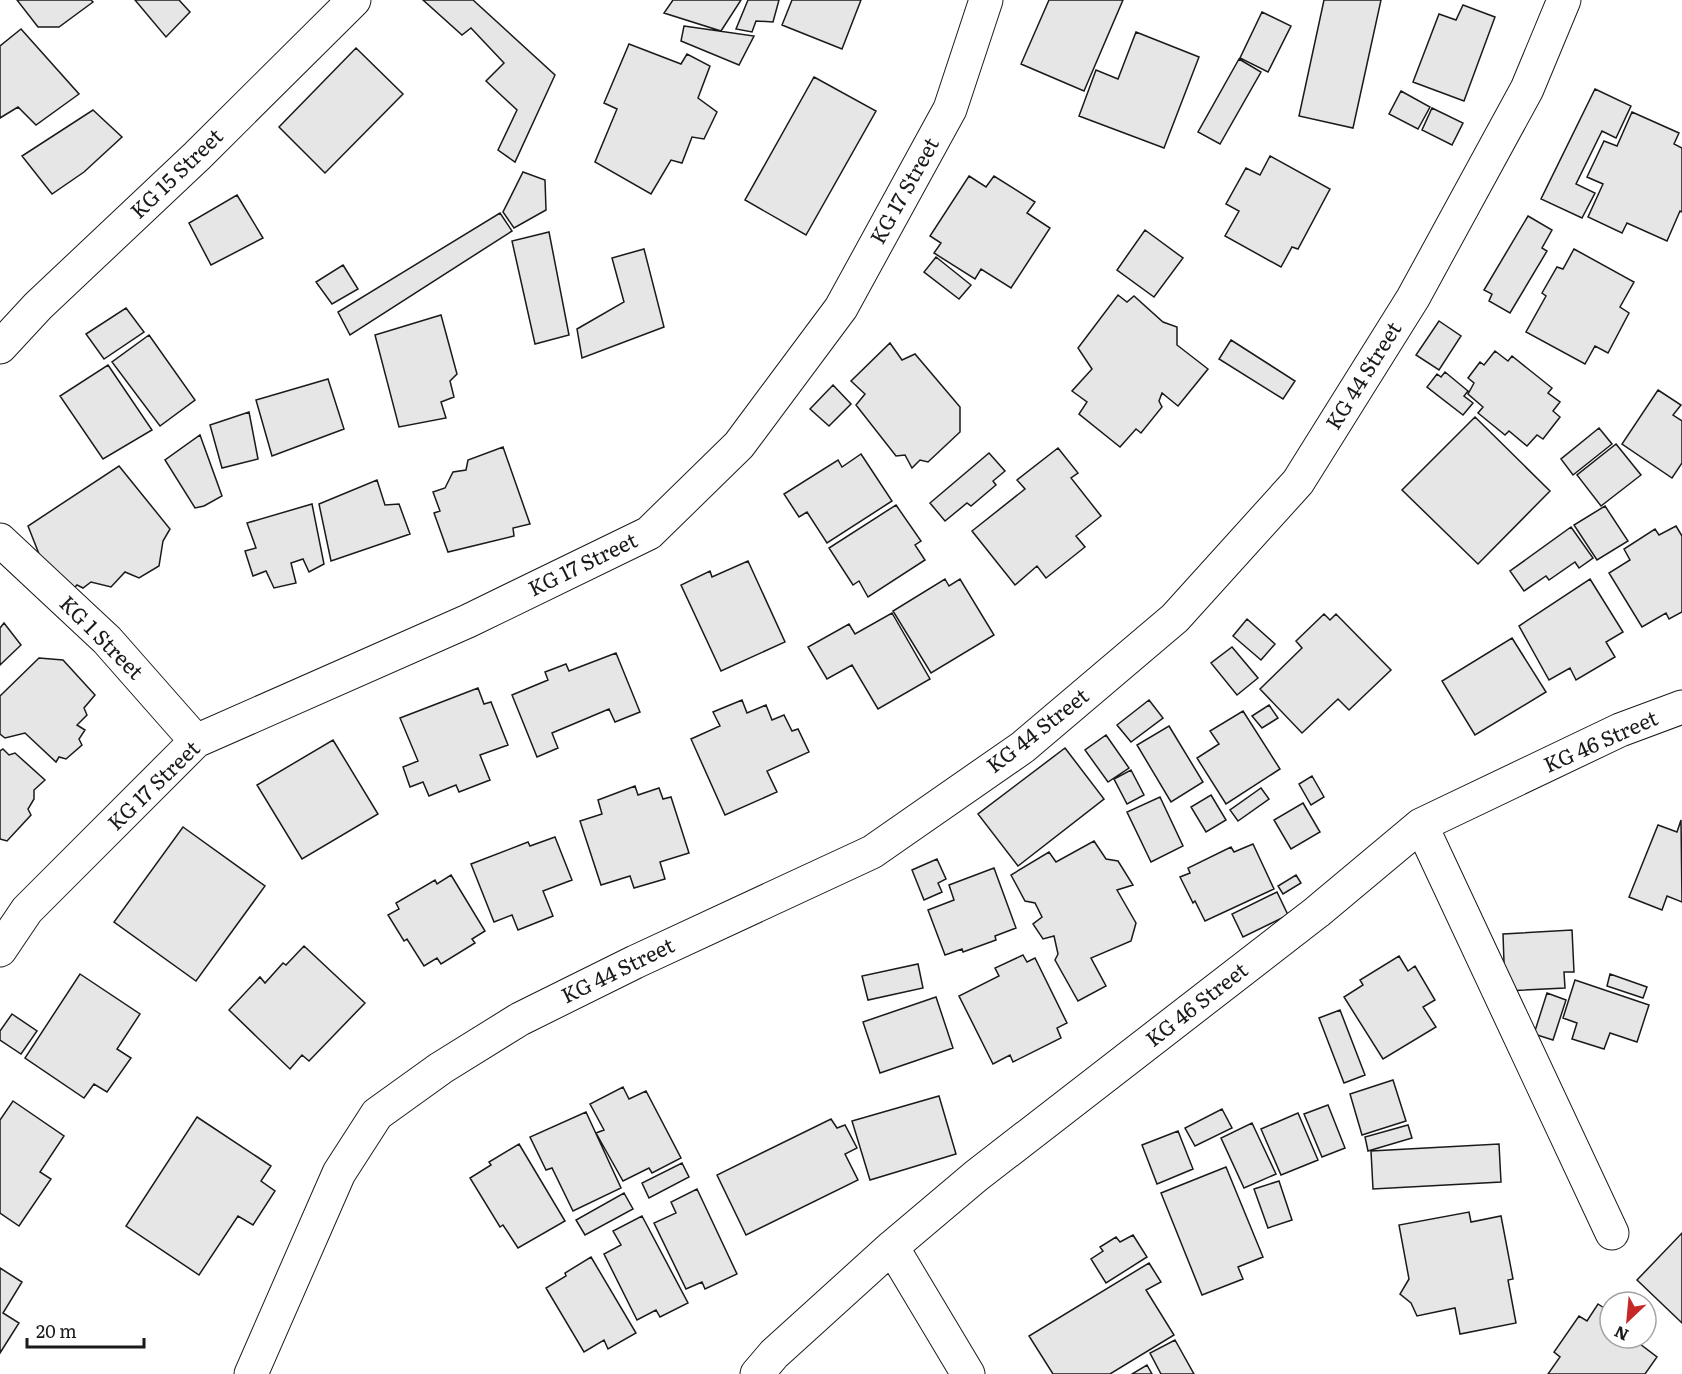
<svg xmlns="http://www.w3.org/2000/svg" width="1682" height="1374" font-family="Literata,serif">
<rect width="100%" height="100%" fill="#fff"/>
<path fill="#e6e6e6" stroke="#1a1a1a" stroke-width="1.5" d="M17 0H91L93 2 59 27H38Z
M135 0H179L190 12 166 37Z
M423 0H473L555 75 515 162 498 150 517 110 486 81 504 63 471 28 462 35Z
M673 0H741L721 31 664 13Z
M748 0H779L773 22 756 21 752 32 736 29Z
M792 0H861L842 49 782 25Z
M1049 0H1123L1084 91 1021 64Z
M1324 0H1381L1353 128 1299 116Z
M1463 5 1495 17 1464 101 1413 82 1439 14 1456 20Z
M1262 12 1291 26 1268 72 1240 58Z
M684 26 754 36 739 65 681 41Z
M21 29 79 94 36 125 18 107 0 118V46Z
M1136 32 1199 57 1164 148 1079 116 1096 70 1118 79Z
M629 44 681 64 687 54 710 66 698 98 717 112 704 139 692 137 682 163 671 160 651 194 595 162 617 109 604 103Z
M356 48 403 94 325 173 279 127Z
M1239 59 1261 72 1220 144 1198 132Z
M814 77 876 111 806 235 745 200Z
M1595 89 1631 106 1616 138 1602 131 1576 184 1595 193 1582 218 1541 199Z
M1401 91 1430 107 1418 129 1389 114Z
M1432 108 1463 123 1452 145 1422 130Z
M93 110 122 137 84 172 52 194 22 156Z
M1632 112 1679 133 1674 144 1682 148V212L1680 211 1667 241 1627 223 1622 233 1588 217 1603 184 1587 177 1604 141 1617 146Z
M1270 156 1330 189 1298 249 1292 247 1281 267 1225 236 1239 211 1226 204 1246 168 1260 175Z
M523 172 545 180 546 210 514 228 503 212Z
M969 176 986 187 994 176 1035 202 1027 213 1050 228 1011 288 981 269 975 279 934 253 941 243 930 236Z
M237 195 263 238 211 265 189 223Z
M500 213 512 231 350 335 338 312Z
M1528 216 1552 230 1542 248 1547 251 1510 313 1489 301 1492 294 1484 290Z
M1145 230 1183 258 1154 297 1117 270Z
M549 232 569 335 535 344 512 241Z
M644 249 664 327 582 358 577 329 624 302 612 258Z
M1574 249 1634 282 1620 307 1629 313 1608 353 1595 346 1585 364 1526 332 1546 296 1542 293 1557 267 1563 269Z
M936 257 971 285 959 299 924 272Z
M343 265 358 289 332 304 316 282Z
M1118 295 1127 302 1134 296 1163 322 1177 327V345L1208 369 1178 406 1162 393 1159 401 1162 407 1141 433 1136 429 1120 447 1079 414 1087 402 1072 391 1092 369 1078 348Z
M126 308 144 332 104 359 86 334Z
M441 315 457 374 450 381 454 397 441 402 446 418 399 427 375 335Z
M1439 321 1461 336 1439 370 1416 355Z
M149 335 195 400 160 426 112 362Z
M1231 340 1295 381 1283 399 1219 359Z
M890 343 902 360 915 354 960 407V432L928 462 920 460 912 468 905 455 896 456 856 405 865 394 851 381Z
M1495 351 1508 361 1512 356 1552 388 1548 393 1560 402 1553 411 1560 417 1543 439 1537 435 1527 446 1509 431 1505 435 1478 413 1483 407 1468 394 1474 383 1468 378 1480 362 1484 365Z
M108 365 152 430 103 459 60 396Z
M1445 372 1468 391 1464 396 1473 403 1463 415 1427 387 1437 374 1441 377Z
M328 379 344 429 272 456 256 400Z
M833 385 851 404 829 426 810 409Z
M1658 390 1681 405 1673 415 1682 421V463L1672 478 1622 444Z
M249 412 258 459 222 468 210 425Z
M1475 417 1550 491 1478 564 1402 490Z
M1599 428 1612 444 1573 475 1561 459Z
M200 435 222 496 204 506 195 508 165 460Z
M1616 444 1641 475 1601 506 1577 475Z
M503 447 530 524 513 528 514 536 448 552 434 513 440 511 433 492 445 488 453 472 466 470 468 460Z
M1058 448 1078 473 1071 478 1101 516 1076 536 1085 547 1046 578 1037 566 1015 585 972 531 1025 489 1017 480Z
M989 453 1005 471 993 481 996 485 971 506 967 503 945 521 930 503Z
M861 454 892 501 827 543 807 512 799 517 784 494 838 460 842 467Z
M119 466 170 529 163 541 159 566 139 578 125 572 111 587 91 582 83 588 77 585 70 592 43 564 28 526Z
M377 480 385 505 399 504 410 534 331 561 319 504Z
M312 504 324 564 309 572 303 559 291 563 296 583 274 588 266 571 253 576 245 551 256 548 247 523Z
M896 505 921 541 915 545 925 560 868 597 859 581 853 585 829 548Z
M1605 506 1628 541 1597 560 1574 525Z
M1676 526 1682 536V612L1669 619 1666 613 1642 627 1609 573 1630 560 1624 549 1655 529 1659 535Z
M1571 527 1593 558 1579 568 1575 562 1549 580 1546 576 1524 591 1510 571Z
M748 561 785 642 721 671 681 585 710 571 712 577Z
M945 579 949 586 960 579 994 635 931 673 893 611Z
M1590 579 1623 632 1606 642 1615 657 1576 680 1570 668 1549 680 1519 626Z
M892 613 930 679 878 709 852 665 827 679 808 647 849 624 855 634Z
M1324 614 1330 620 1336 614 1391 670 1349 710 1338 699 1302 733 1260 689 1302 648 1296 641Z
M1247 619 1275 644 1261 660 1233 636Z
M4 623 21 645 0 665V628Z
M1512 638 1546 692 1475 735 1442 681Z
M1232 647 1258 678 1237 695 1211 663Z
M616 653 640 712 615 722 609 709 552 733 558 748 537 757 512 695 548 680 545 672 566 664 569 671Z
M39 658 63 660 95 695 84 708 87 715 77 725 85 730 79 739 82 745 66 759 59 757 56 762 25 733 5 738 0 734V696Z
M478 688 484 704 491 702 508 745 480 755 490 780 459 792 456 785 429 796 423 782 410 787 403 767 418 761 400 718Z
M742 700 747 713 766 705 772 720 784 715 792 731 798 729 809 752 767 771 777 792 725 815 691 739 720 726 713 712Z
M1149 700 1163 718 1131 742 1117 725Z
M1269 705 1278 718 1262 728 1252 716Z
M1243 711 1280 769 1226 804 1197 758 1219 744 1210 731Z
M1169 726 1203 782 1171 802 1137 745Z
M1106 735 1129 768 1108 782 1085 750Z
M333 740 378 814 302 859 257 785Z
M1065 748 1104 799 1018 866 978 814Z
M3 749 9 755 15 753 45 780 34 790V799L28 809 31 815 7 841 0 839V751Z
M1131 770 1144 795 1127 804 1114 779Z
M1312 776 1324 797 1311 805 1299 784Z
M635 786 638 795 659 788 663 799 671 797 689 853 660 862 665 879 634 888 630 876 601 885 580 821 602 814 598 800Z
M1261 788 1269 799 1238 821 1230 810Z
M1211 795 1226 820 1206 832 1191 807Z
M1160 797 1183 846 1151 862 1127 812Z
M1303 803 1320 832 1291 849 1274 820Z
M1681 820 1682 902 1667 896 1662 910 1629 897 1658 825 1677 832Z
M183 827 265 886 196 981 114 922Z
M555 837 572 880 543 891 553 916 518 930 512 915 494 922 471 864 528 842 530 846Z
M1094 841 1106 859 1118 861 1133 885 1117 890 1136 923 1131 941 1091 958 1106 986 1078 1001 1055 960 1058 954 1054 936 1043 939 1033 924 1042 917 1035 903 1025 901 1011 875 1049 852 1056 862Z
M1253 844 1274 889 1205 921 1195 901 1193 903 1180 877 1190 873 1188 868 1231 847 1234 852Z
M937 859 946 879 938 883 942 892 924 900 912 870Z
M994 868 1016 928 995 936 996 940 963 952 962 949 945 955 928 910 954 900 949 885Z
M451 875 485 931 472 939 475 943 441 964 437 958 424 966 407 939 404 941 388 915 399 909 396 903 435 880 437 884Z
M1296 875 1301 883 1283 894 1278 886Z
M1277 892 1288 915 1243 937 1232 914Z
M1572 930 1574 972H1564L1565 988 1505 991 1503 934Z
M304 946 365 1003 309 1061 302 1055 290 1069 229 1010 260 977 265 983 283 963 286 965Z
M1023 955 1027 962 1035 958 1067 1023 1057 1028 1061 1038 1013 1062 1010 1055 993 1064 959 996 999 976 995 968Z
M1399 956 1408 971 1415 966 1435 1000 1423 1007 1436 1027 1383 1059 1344 997 1363 985 1360 980Z
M918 964 923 988 868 1000 862 976Z
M80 974 140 1014 117 1049 131 1058 107 1092 94 1084 84 1098 25 1058Z
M1610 974 1647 987 1643 998 1607 986Z
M1575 980 1649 1005 1637 1042 1610 1033 1604 1049 1572 1039 1577 1023 1563 1018Z
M1547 993 1566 1000 1553 1040 1534 1034Z
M936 997 953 1048 880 1073 863 1022Z
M1340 1010 1365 1075 1344 1083 1319 1018Z
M12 1014 37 1031 21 1054 0 1040V1031Z
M1393 1080 1406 1121 1362 1135 1350 1094Z
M623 1087 629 1099 646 1091 681 1158 652 1173 649 1168 623 1181 596 1133 604 1130 590 1104Z
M939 1096 956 1154 870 1180 852 1121Z
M13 1101 64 1136 40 1172 51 1179 19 1226 0 1213V1120Z
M1328 1105 1345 1148 1322 1157 1304 1114Z
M1222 1109 1232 1128 1195 1146 1185 1128Z
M586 1112 621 1188 573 1211 552 1168 546 1170 530 1137Z
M1298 1113 1318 1160 1281 1175 1261 1129Z
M197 1117 271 1166 261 1181 275 1191 253 1225 238 1216 199 1275 126 1226Z
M831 1119 837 1128 845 1125 857 1148 845 1154 858 1180 746 1235 717 1175Z
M1252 1123 1276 1174 1244 1188 1221 1138Z
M1408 1125 1412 1138 1368 1151 1365 1137Z
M1178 1131 1193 1169 1157 1184 1142 1145Z
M519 1144 565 1221 518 1248 503 1225 500 1227 470 1178 491 1165 489 1162Z
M1499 1144 1501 1182 1373 1189 1371 1151Z
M682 1163 689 1177 649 1198 642 1183Z
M1226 1167 1263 1257 1238 1267 1243 1279 1202 1295 1161 1193Z
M1279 1181 1292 1220 1268 1228 1254 1189Z
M697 1189 737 1274 705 1289 702 1282 686 1289 654 1223 676 1213 671 1202Z
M624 1193 633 1209 585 1235 576 1220Z
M1469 1212 1471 1222 1501 1216 1513 1279 1508 1280 1516 1323 1460 1334 1455 1308 1417 1316 1411 1303 1400 1294 1409 1279 1399 1225Z
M642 1216 688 1303 660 1317 656 1310 637 1320 604 1254 621 1245 613 1231Z
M1682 1233V1323L1637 1280Z
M1133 1235 1147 1257 1106 1283 1091 1259 1103 1251 1100 1247 1116 1237 1120 1242Z
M591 1257 636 1333 608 1349 604 1340 584 1352 546 1288 566 1276 565 1273Z
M1149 1263 1161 1282 1146 1290 1174 1335 1110 1374H1053L1029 1336Z
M0 1268 22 1282 3 1313 19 1323 0 1353Z
M1598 1304 1610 1312V1338H1632L1657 1357 1645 1374H1548L1560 1357 1554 1352 1579 1316 1587 1321Z
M1175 1340 1194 1374H1161L1150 1353Z
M1147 1365 1152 1374H1132Z"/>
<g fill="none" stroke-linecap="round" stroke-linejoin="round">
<g stroke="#1a1a1a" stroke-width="35">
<path id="minor" d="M0 347 38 306 197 156 354 0
M0 540 107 640 196 741
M1421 825 1612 1233
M0 950 27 910 196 741 468 621 649 533 739 445 841 308 950 109 986 0
M892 1247 968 1374
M251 1374 339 1173 377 1114 441 1068 520 1019 635 962 872 852 1023 747 1175 618 1298 482 1413 298 1527 89 1564 0
M757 1374 774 1354 892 1247 976 1176 1317 912 1421 825 1620 730 1682 707"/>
</g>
<use href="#minor" stroke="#fff" stroke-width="33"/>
</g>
<g text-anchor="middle" stroke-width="4.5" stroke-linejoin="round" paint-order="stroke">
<g font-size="21" fill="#1a1a1a" stroke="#fff">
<text transform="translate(177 174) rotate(-44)" y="7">KG 15 Street</text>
<text transform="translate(905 191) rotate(-61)" y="7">KG 17 Street</text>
<text transform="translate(1364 376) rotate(-58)" y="7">KG 44 Street</text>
<text transform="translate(583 565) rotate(-26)" y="7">KG 17 Street</text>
<text transform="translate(101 638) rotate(45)" y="7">KG 1 Street</text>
<text transform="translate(1038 731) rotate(-38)" y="7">KG 44 Street</text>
<text transform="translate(1601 742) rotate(-24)" y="7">KG 46 Street</text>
<text transform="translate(154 786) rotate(-44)" y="7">KG 17 Street</text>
<text transform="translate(618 971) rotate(-26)" y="7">KG 44 Street</text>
<text transform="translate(1197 1005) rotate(-38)" y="7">KG 46 Street</text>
</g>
</g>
<g transform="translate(1628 1320) rotate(206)"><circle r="28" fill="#ffffff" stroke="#a3a3a3" stroke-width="1.5"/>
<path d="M0-4.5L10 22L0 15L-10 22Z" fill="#c62828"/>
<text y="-9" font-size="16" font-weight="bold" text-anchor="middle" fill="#1a1a1a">N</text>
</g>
<path d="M27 1338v9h117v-9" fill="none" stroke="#1a1a1a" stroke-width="3"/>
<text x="36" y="1338" font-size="18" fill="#1a1a1a" stroke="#ffffff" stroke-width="4.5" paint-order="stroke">20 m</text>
</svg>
